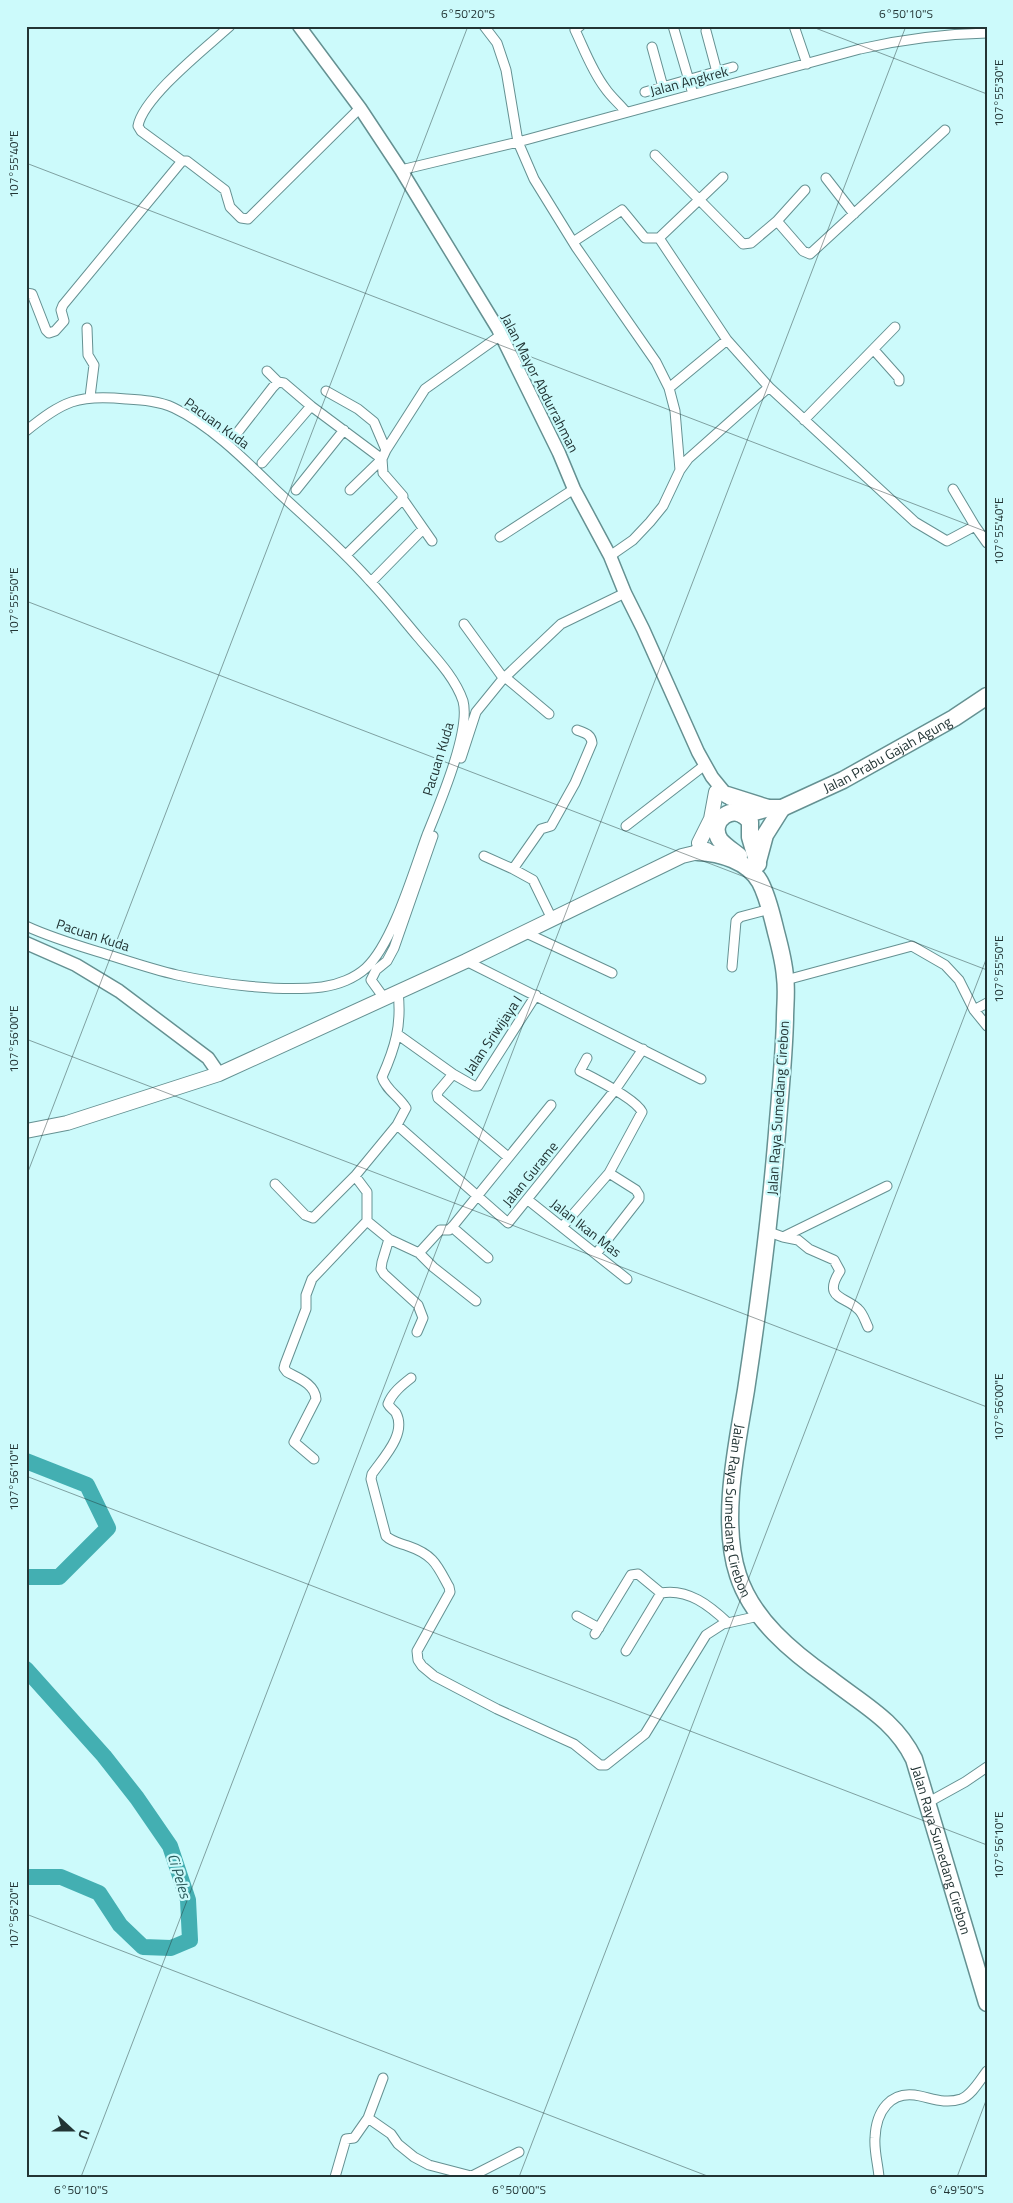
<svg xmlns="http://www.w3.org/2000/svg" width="1013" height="2203" font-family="'Titillium Web',sans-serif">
<rect width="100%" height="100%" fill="#ccfafb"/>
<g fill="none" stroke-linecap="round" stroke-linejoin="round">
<path stroke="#43afb2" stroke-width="16" d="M26 1461 87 1485 108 1528 59 1577H26
M26 1669 104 1756 137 1798 170 1846 188 1900 190 1940 171 1948 143 1947 120 1925 99 1893 61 1877H26"/>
<g stroke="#659192" stroke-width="11">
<path id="street" d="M484 26 497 43 506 70 518 142 534 179 576 247 656 362 669 388 675 411 680 470 663 506 650 522 633 540 610 556
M580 26 575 30C584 49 592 71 605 88 611 97 619 103 626 112
M673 26 693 94
M794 26 807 64
M706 31 717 72
M652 47 663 87
M645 92 733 67
M655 155 743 244 751 243 777 221 803 251 810 254 945 130
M182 161H187L225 190 230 207 241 218 248 219 360 108
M401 170 518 142 860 49C903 39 943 34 987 33
M826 178 854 214
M777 221 805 190
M659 238 723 177
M573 242 622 210 645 238H659L727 340 769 387 915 522 947 541 975 526 987 543
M26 293 32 294 46 330 49 333 55 331 64 321 61 310 63 305 182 161 141 131 138 126C143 97 207 47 230 26
M87 328 88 355 94 365 90 397
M874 350 899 378V381
M267 371 278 382
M669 388 727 340
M326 391 358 409 374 422 386 450
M804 420 895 327
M26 431C63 401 78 394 126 399 142 400 159 401 174 408 212 426 248 463 278 492 309 521 342 549 370 581 387 599 402 618 418 637 434 656 455 677 463 701 471 731 439 805 427 835 414 870 393 943 366 968 355 978 338 985 322 987 280 992 218 984 177 975 155 970 134 963 112 956 83 947 54 939 26 926
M234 437 273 387 278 382 284 383 311 406 382 459 350 490
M262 463 311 406
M680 470 688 459 769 387
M953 489 975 526
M296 490 344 430
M402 498 432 541
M500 537 574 489
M346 555 402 500 403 496 383 473 382 459 386 450 425 389 501 335
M371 582 423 529
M464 624 504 679
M506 678 549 714
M461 758 476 712 502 680 561 624 625 593
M626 826 705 765
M484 856 513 869 533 880 552 919
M513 869 541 829 551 826 575 783 592 743C591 734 585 733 577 730
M524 932 612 973
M466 961 701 1079
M732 967 736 921 740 917 770 909
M786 980 912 946 945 965 959 980 974 1010 987 1026
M398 992C402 1025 395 1048 382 1077 386 1090 399 1096 406 1108L397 1125 355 1176 367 1192V1221L389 1239 419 1253
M384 998 371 980 376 970 387 961 394 948 433 836
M974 1010 987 1003
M397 1034 453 1074 474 1086H478L536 995
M453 1074 437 1093 438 1098 508 1157
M397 1125 508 1223 615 1090 643 1049
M275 1184 305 1215 313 1218 355 1176
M528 1200 627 1279
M452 1227 488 1258
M562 1227 609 1173 642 1112C636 1099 594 1078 580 1071L587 1058
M769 1232 783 1237 887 1186
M783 1237 798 1240 809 1249 834 1260 840 1271C822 1299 845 1296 858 1309 863 1313 865 1321 868 1327
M389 1239 382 1262 381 1269 384 1274 418 1305 423 1318 417 1332
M596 1254 639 1199V1195L636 1190 609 1173
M476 1301 433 1267 419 1253 440 1230H449L453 1226 551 1105
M411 1378C402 1385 392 1393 388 1404 390 1408 394 1410 396 1413 407 1434 383 1458 372 1474L371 1479 386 1536C392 1542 400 1543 408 1546 434 1555 437 1565 449 1587L450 1592 417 1651 418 1660 422 1666 434 1676 497 1709 574 1744 600 1765H606L645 1734 706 1635 723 1624 759 1616
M314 1459 294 1442 316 1399C315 1384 298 1378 287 1372L284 1368 285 1364 306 1309V1295L312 1279 367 1221
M577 1616 599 1628
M595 1634 631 1575 638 1574 661 1593
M626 1651 661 1593C688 1588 710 1606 728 1623
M927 1803 965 1782 987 1767
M383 2078 368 2118 391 2134 398 2144 414 2157 429 2165 475 2177
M472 2176 519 2152
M335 2177 346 2139 354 2138 368 2118
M879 2177C878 2164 874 2151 875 2138 876 2112 890 2089 920 2096 934 2099 946 2104 961 2099 972 2095 980 2080 987 2071"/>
</g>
<g stroke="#659192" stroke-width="15">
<path id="secondary" d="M299 26 360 108 401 170 498 329 559 453 574 489 610 556 625 593 643 629 698 752 712 777 730 799
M26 943 76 965 119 991 208 1058 219 1074"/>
</g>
<g stroke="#659192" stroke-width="16">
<path id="primary" d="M699 843 711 819 716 792
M26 1131 67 1123 219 1074 466 961 682 856 707 850"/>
</g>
<g stroke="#659192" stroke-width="19">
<g id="highway">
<path d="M727 795 768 808"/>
<path id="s1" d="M743 815 769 808H782L843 780 954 718 987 696"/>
<path id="s2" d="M698 852C720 853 748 861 760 882 768 897 772 916 776 932 780 947 784 962 785 977 787 991 785 1005 785 1019 784 1057 780 1095 777 1133 770 1219 759 1304 746 1390 737 1445 720 1521 738 1575 752 1619 792 1652 829 1678 862 1704 895 1720 914 1759L987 2003"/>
<path d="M739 856C733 851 725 846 720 840 707 821 735 800 750 822V837L758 864"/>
<path d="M758 861 765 835 782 808"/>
</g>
</g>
<use href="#street" stroke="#fff" stroke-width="9"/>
<use href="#secondary" stroke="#fff" stroke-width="12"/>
<use href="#primary" stroke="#fff" stroke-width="14"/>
<use href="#highway" stroke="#fff" stroke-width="16"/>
</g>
<path fill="none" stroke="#223434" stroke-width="1" stroke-opacity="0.45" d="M810 26 987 94M26 36 30 26M26 163 987 532M26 601 987 970M26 1039 987 1407M26 1177 468 26M26 1476 987 1845M26 1914 710 2177M81 2177 906 26M519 2177 987 957M957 2177 987 2098"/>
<g text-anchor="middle" stroke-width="4.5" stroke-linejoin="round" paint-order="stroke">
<g font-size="14" fill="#223434" stroke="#ccfafb">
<text transform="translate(689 81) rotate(-15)" y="5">Jalan Angkrek</text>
<text transform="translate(540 383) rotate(63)" y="5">Jalan Mayor Abdurrahman</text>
<text transform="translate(217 423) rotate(36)" y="5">Pacuan Kuda</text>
<text dy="5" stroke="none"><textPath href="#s1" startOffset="158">Jalan Prabu Gajah Agung</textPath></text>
<text transform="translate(438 759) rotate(-73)" y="5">Pacuan Kuda</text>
<text transform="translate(93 935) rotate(18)" y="5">Pacuan Kuda</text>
<text transform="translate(493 1035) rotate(-56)" y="5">Jalan Sriwijaya I</text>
<text transform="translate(778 1108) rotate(-86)" y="5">Jalan Raya Sumedang Cirebon</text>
<text transform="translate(530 1174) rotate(-51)" y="5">Jalan Gurame</text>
<text transform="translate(586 1228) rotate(38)" y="5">Jalan Ikan Mas</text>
<text dy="5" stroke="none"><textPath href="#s2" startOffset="708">Jalan Raya Sumedang Cirebon</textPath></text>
<text dy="5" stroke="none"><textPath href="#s2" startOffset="1126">Jalan Raya Sumedang Cirebon</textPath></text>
</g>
<g font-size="15" font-style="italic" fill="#2a595a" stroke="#ccfafb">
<text transform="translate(179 1876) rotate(73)" y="5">Ci Peles</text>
</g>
</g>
<rect width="1013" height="2203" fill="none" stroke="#ccfafb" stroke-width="55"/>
<g transform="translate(72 2130) rotate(111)" stroke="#ccfafb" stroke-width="4" paint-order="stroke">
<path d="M0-4L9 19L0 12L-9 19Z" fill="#223434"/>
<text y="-8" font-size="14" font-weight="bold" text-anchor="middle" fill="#223434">U</text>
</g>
<rect x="28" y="28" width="958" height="2148" fill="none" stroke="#223434" stroke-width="2"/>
<g font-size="12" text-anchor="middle" fill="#223434">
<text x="468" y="18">6°50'20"S</text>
<text x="906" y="18">6°50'10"S</text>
<text transform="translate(999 93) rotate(-90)" y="4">107°55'30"E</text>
<text transform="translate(14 164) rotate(-90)" y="4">107°55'40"E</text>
<text transform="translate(999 531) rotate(-90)" y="4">107°55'40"E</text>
<text transform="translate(14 601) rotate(-90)" y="4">107°55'50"E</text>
<text transform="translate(999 969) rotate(-90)" y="4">107°55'50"E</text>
<text transform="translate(14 1039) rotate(-90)" y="4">107°56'00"E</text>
<text transform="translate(999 1407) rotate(-90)" y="4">107°56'00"E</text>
<text transform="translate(14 1477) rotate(-90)" y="4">107°56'10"E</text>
<text transform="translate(999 1845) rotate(-90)" y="4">107°56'10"E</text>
<text transform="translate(14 1915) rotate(-90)" y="4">107°56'20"E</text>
<text x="81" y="2194">6°50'10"S</text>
<text x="519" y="2194">6°50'00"S</text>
<text x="957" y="2194">6°49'50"S</text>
</g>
</svg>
